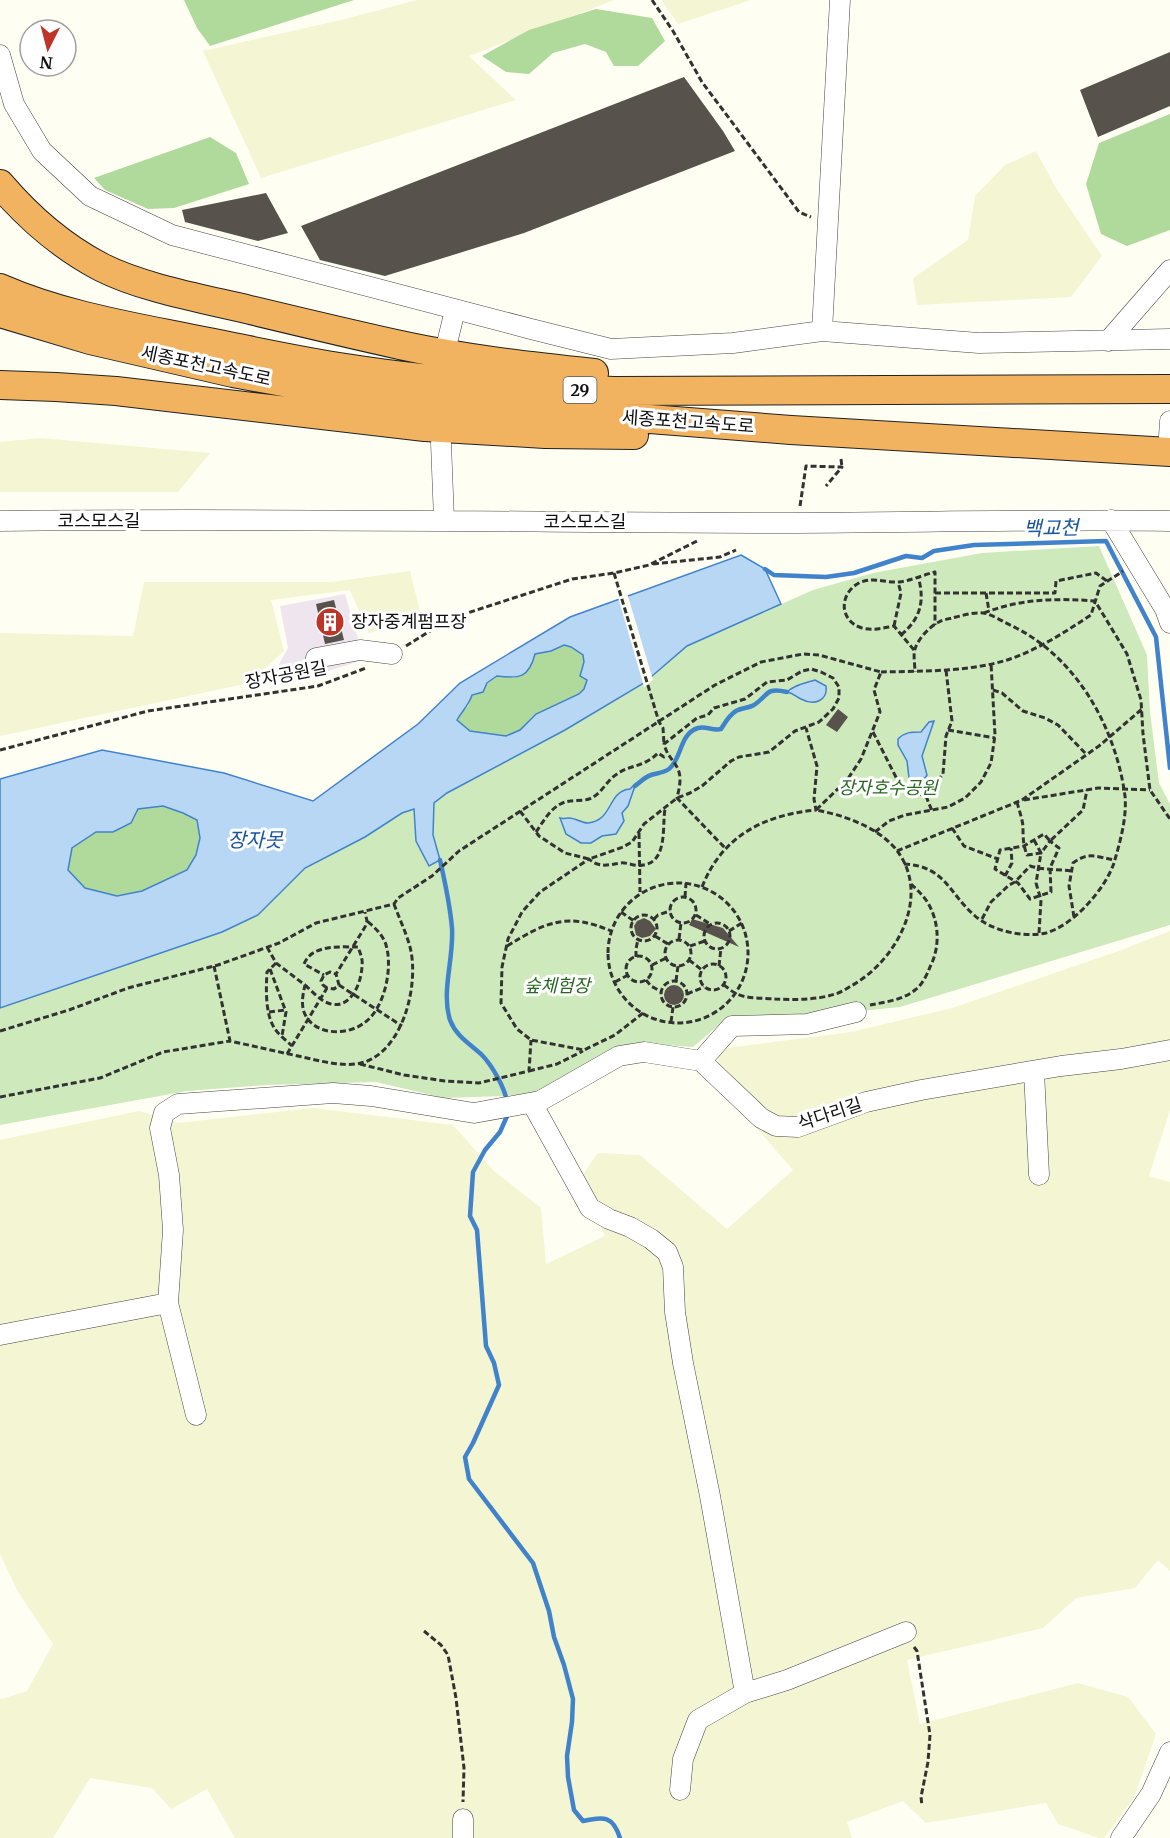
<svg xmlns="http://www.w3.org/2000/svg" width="1170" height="1838" font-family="Merriweather,'Noto Sans KR',serif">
<rect width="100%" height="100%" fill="#fffef3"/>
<path fill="#eee5ee" d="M345 594 364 660 318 674 268 684 288 648 280 606Z"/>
<path fill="#f4f5d3" d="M417 0H614L469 56 516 100 261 178 203 51 341 20Z
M661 0H751L678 24Z
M1036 151 1056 188 1102 256 1071 297 917 305 913 278 968 240 975 196 1005 165Z
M40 438 210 453 178 492H0V442Z
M410 571 422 619 369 633 350 590 271 600 284 651 249 683 0 736V633L133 636 144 582H332Z
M1170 931V1110L1149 1176 1170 1182V1571L1158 1560 1135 1588 1076 1598 1043 1628 907 1660 920 1724 1078 1683 1128 1697 1156 1734 1134 1798 1104 1838H1099L1058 1824 1046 1803 926 1823 903 1801 847 1822 852 1838H235L207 1789 171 1809 152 1788 90 1778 53 1838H0V1697L2 1699 27 1691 53 1644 18 1592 0 1554V1140L139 1111 178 1123 313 1108 453 1125 494 1171 541 1208 546 1264 605 1236 579 1180 598 1153 640 1155 727 1229 793 1170 753 1124 715 1089 719 1049 851 1032 952 1008 1116 952Z"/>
<path fill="#cee9bc" d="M1099 546 1147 655 1150 712 1159 783 1170 804V925L900 1007 840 1013 726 1019 693 1047 664 1045 623 1046 536 1093 506 1096 444 1098 376 1082 267 1085 187 1091 0 1125V1008L222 932 258 915 305 868 365 837 402 813 414 808 416 841 440 859 433 835 434 803 447 793 565 730 644 683 687 646 813 590 873 573 982 553Z"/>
<path fill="#b0da9c" d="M184 0H354L210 46 197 28Z
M596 9 652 18 665 41 638 66H614L606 52 585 44 553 53 529 74 506 72 482 56 529 30Z
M1170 114V230L1127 246 1101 234 1086 184 1099 143Z
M210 137 236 153 249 184 174 208 148 209 105 190 94 178Z
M564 645 571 647 583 655 584 662 580 676 587 680 584 689 580 694 536 714 520 730 506 736 470 731 457 720 461 713 468 706 472 695 498 676 514 678 535 654 551 651Z
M163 806 183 813 197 820 200 838 196 855 187 870 142 891 117 896 85 888 68 870 72 848 96 832H113L138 809Z"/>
<path fill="#b8d7f5" stroke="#4183cb" stroke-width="1.5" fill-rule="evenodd" d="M741 555 765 569 781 604 687 646 644 683 565 730 447 793 434 803 433 835 440 860 429 866 416 841 414 809 402 813 365 837 305 868 258 915 222 932 0 1008V779L102 750 224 773 313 801 418 724 460 683 570 617ZM564 645 571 647 583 655 584 662 580 676 587 680 584 689 579 694 536 714 520 730 506 736 470 731 457 720C462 711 469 705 472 695L483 692 487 683 497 676C519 679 529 678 535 654L551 651ZM163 806 183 813 197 820 200 838 196 855 187 870 142 891 117 896 85 888 68 870 72 848 96 832H113L131 823 138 809Z
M815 680 826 686C828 701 814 706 801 699 796 697 793 693 787 692 794 685 805 683 815 680Z
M934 721 922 756 927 775 925 778H909L907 761 898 745V739C905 732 911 732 921 732L929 722Z
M636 783 628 806 622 813 624 821 616 834 602 836 591 843H581L566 834 560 818C563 819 566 818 569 818 576 818 581 823 588 823 614 820 607 791 630 789Z"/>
<path fill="#fffef3" d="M627 593 653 680 644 687 618 597Z"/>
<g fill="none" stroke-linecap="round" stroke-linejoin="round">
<path stroke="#4183cb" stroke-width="4.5" d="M765 569 774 575 826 577 854 573 906 556 922 558 934 551 974 545 1106 541 1156 637 1170 768
M635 786C640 782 645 777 651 775 657 773 663 773 669 769 682 759 679 734 698 728 706 726 713 731 721 729 725 723 729 715 736 711 741 708 749 708 754 705 769 695 765 687 787 692
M440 860C445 882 450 905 452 928 454 959 441 991 450 1020 456 1036 469 1043 481 1054 492 1065 505 1088 507 1102
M508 1114 500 1132 485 1150 473 1172 470 1216 477 1230 486 1346 494 1363 499 1385 473 1443 465 1457 469 1479 533 1563 549 1611 554 1637 564 1665 573 1699 572 1722 567 1756 568 1777 574 1810 583 1821C604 1816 613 1816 620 1838"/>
</g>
<path fill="#58524c" d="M1170 52V106L1098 137 1080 90Z
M684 77 723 131 735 151 524 233 385 276 320 260 301 226Z
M266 193 288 233 258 241 185 222 182 210Z
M334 600 344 640 325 644 316 604Z
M838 709 848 717 837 732 826 725Z
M644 918 650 921 656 929 650 936 642 938 636 935 634 926 637 921Z
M692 919 723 928 739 947 689 925Z
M664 995a10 10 0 1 1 20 0a10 10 0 1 1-20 0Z"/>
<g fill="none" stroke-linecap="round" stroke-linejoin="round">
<g stroke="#434343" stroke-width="21">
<path id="minor" d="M0 55 14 104 42 151 90 196 172 235 531 329 611 349 733 343 822 331 979 343 1170 339
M822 331 840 0
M448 339 455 310
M1108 341 1170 270
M441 443 444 520
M1168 452 1170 421
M1111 520 1165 609 1170 623
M0 521C255 518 510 522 764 523 900 523 1035 519 1170 521
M316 658 360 650 392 654
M701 1061 732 1026 807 1024 856 1012
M1034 1071 1039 1175
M532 1103 590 1208 609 1219 630 1227 651 1239 667 1252 673 1267 675 1312 683 1363 710 1496 745 1693 698 1720 683 1759 680 1790
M168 1303 196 1415
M0 1335 168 1303 173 1230 169 1175 160 1128 164 1113 178 1104 333 1093 371 1096 474 1113 540 1101 619 1056 644 1052 701 1061 761 1118 776 1126 798 1127 866 1102 921 1090 1061 1066 1121 1059 1170 1050
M745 1693 787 1680 906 1632
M463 1819V1838
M1121 1838 1151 1794 1170 1752"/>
</g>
<g stroke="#212121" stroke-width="30">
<path id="highway" d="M0 184C29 218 61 246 101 267 142 288 204 299 250 310 300 322 350 334 400 345 464 359 529 366 594 373
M0 288C64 316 135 327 203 341 250 350 298 361 346 368 435 382 524 388 614 391L1170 389
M0 313 90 340 233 373 366 397 791 430 1170 452
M0 385 56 387 116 391 425 427 545 434 634 435"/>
</g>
<path stroke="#323232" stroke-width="3" stroke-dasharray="6 3" stroke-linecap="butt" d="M652 0 673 31 702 82 799 212 811 217
M841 459 842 467
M800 506 806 466 842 467 826 486
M653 564 720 557 736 550
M614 573 659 722 663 728 664 744
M935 593H1055L1056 581 1096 573 1107 581
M986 593 989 611
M984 613C1019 599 1057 598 1095 601L1127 654 1141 700 1143 734 1150 790 1170 819
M894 626 901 593 898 582
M901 635C921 618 925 601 918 576
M406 646 449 619 572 579 614 573 649 565 699 540
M914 650 894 626C883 628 873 631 862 628 837 620 840 591 861 582 874 577 886 583 899 582 910 581 923 575 935 572V625
M881 672C922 671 971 672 1010 659 1039 649 1065 632 1091 615L1100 586 1123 571
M993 690 1002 693 1023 711 1045 718 1058 725 1087 755
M948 730 995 738
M873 732 902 789 926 796 943 774 946 736 952 721 946 670
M0 750 148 711 318 686 366 668
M926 796 932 811
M1024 800 1098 788 1150 790
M1017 802C1019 810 1022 818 1023 826 1023 837 1023 845 1027 855L1041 853 1050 841 1059 848 1050 868 1051 892 1030 899 1018 883 995 869 1000 850 1024 846 1044 834 1050 841 1083 810 1087 790
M520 811 539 836 565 853 589 859 623 847 632 842 644 824 677 798 690 793 702 786 731 761 739 757 769 752 795 731 819 722 833 709 839 698V687L833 678 821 672 811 669 802 671 787 680 767 682 745 699 714 708 708 715 697 718 664 744C667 756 673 759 678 769 682 779 679 789 677 798L725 848
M952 828 964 846 998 859
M536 832C545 819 553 803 570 801 576 800 583 801 589 799 601 795 606 781 617 774 631 764 643 768 658 753L664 757 667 755
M875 832 889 821 905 815 948 807 965 798 981 782 991 763 995 735 991 663
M639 833 640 892
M1034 840 1041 853 1036 883 1041 900 1039 933
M897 851 1022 800 1099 746 1142 709
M904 864C945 866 948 892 974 915 991 931 1024 938 1046 933 1074 925 1105 889 1114 863 1120 842 1127 818 1125 796 1116 728 1076 656 1012 626 1003 622 992 614 983 613 973 612 961 616 952 618 948 619 942 620 939 622 930 626 918 639 915 649 913 655 915 665 915 672
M1005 876 1012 863 1011 848
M608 953a70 70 0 1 1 140 0a70 70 0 1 1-140 0Z
M702 887C722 836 764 815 816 810L814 799 817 766 806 728
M685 897 686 883
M670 910a13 13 0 1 1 26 0a13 13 0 1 1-26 0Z
M621 912 634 921
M696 915 710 924
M631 928a13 13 0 1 1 26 0a13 13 0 1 1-26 0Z
M1074 917 1069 886 1073 863C1089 851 1096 857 1115 860
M654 919 658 915 670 911
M982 919 991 902 1009 885 1015 882 1030 866C1043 870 1057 869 1071 871
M704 936a13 13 0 1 1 26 0a13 13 0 1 1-26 0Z
M729 931 742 923
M655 936 668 944
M679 939 681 923
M665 953a13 13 0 1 1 26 0a13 13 0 1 1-26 0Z
M507 946C546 922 567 912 611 931
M690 946 705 941
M267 947 276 963 305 985C303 994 301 1003 304 1012 313 1036 347 1036 364 1023 385 1009 394 965 385 942 381 933 374 927 367 921
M626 969a13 13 0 1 1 26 0a13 13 0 1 1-26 0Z
M636 957V949L638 939
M689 960 702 970
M276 963 267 972C266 988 265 1015 275 1029 279 1035 287 1041 292 1046
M700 977a13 13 0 1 1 26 0a13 13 0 1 1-26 0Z
M652 965 666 958
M214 966 230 1041C253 1046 275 1051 298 1056 317 1060 336 1066 356 1064 402 1058 420 985 410 947 406 932 399 918 394 904
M719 966 721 948
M270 969 286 1012 282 1036
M646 980 651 986 662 992
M676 981 678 966
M661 994a13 13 0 1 1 26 0a13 13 0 1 1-26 0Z
M615 982 628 975
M305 985C312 991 321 1002 331 1004 351 1009 362 982 362 965 363 959 360 953 358 947 340 947 312 944 304 964L324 975
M339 985 402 1026
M327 988 323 985 321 981 324 975 330 972 336 974
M687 994 704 987
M870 1005C885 1002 903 1000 915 990 922 985 927 975 930 967 941 946 939 919 926 900 921 893 915 888 909 882
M269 1012 285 1010
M643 1013 615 1035 584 1050 531 1040 517 1029 501 1003 502 967 508 939 522 912 540 892 589 859C599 868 608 865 620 863 628 862 635 867 643 865 668 862 662 826 665 809
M671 1022 673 1007
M0 1031 69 1010 128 988 218 965 279 943 316 923 394 904 398 898 432 876 459 851 715 685 761 662 803 654 819 655 881 672 874 690 880 712 861 759 847 780 816 810C843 815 875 826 894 847 934 893 897 961 851 986 846 989 840 993 835 994 817 1000 794 1000 775 999 763 998 745 999 735 993 731 991 727 987 724 985
M287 1054 327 988 334 989 339 985 336 974 365 927 367 921 365 912
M360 1064 404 1075 445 1081 479 1083 529 1071 531 1040
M529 1071 557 1064 583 1051
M0 1097 100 1078 163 1052 230 1041
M424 1631 441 1645 448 1655 456 1698 464 1768 463 1802
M914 1647 917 1651 930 1735 928 1762 921 1797 922 1806"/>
<use href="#minor" stroke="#fff" stroke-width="20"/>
<use href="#highway" stroke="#f1b35f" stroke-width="28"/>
</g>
<defs>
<g id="building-disc" transform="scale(1.5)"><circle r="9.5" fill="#be3429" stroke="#fff"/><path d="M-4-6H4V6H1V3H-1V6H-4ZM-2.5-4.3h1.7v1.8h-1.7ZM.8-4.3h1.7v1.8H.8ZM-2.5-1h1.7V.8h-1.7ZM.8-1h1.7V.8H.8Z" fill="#fff"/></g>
</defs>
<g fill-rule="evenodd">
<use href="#building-disc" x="330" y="622"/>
</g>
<g text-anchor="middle" stroke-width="6" stroke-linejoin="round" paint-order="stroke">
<rect fill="#fff" stroke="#585858" stroke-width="1.5" x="563.5" y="377" width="33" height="26" rx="4.5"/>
<g font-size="16" font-weight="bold" fill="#101010">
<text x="580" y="396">29</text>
</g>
<g font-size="18" fill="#101010" stroke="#fff">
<text transform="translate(206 366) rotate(12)" y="6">세종포천고속도로</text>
<text transform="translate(688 422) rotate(4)" y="6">세종포천고속도로</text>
<text x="99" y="527">코스모스길</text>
<text x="585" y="528">코스모스길</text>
<text transform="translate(286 675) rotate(-11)" y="6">장자공원길</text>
<text transform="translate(830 1114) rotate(-18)" y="6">삭다리길</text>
</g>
<g font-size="18" fill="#101010" stroke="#fff" text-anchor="start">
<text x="351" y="628">장자중계펌프장</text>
</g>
<g font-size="18" font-style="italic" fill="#276720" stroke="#fff">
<text x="888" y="794">장자호수공원</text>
<text x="557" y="992">숲체험장</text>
</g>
<g font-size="20" font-style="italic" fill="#1a56a0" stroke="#fff">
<text transform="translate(1051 528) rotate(-1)" y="7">백교천</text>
<text x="255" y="847">장자못</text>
</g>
</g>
<g transform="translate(48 48) rotate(186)"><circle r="28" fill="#ffffff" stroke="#9f9f9f" stroke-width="1.5"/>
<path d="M0-4.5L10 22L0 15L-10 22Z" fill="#be3429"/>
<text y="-9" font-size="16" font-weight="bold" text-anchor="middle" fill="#101010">N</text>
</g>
</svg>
